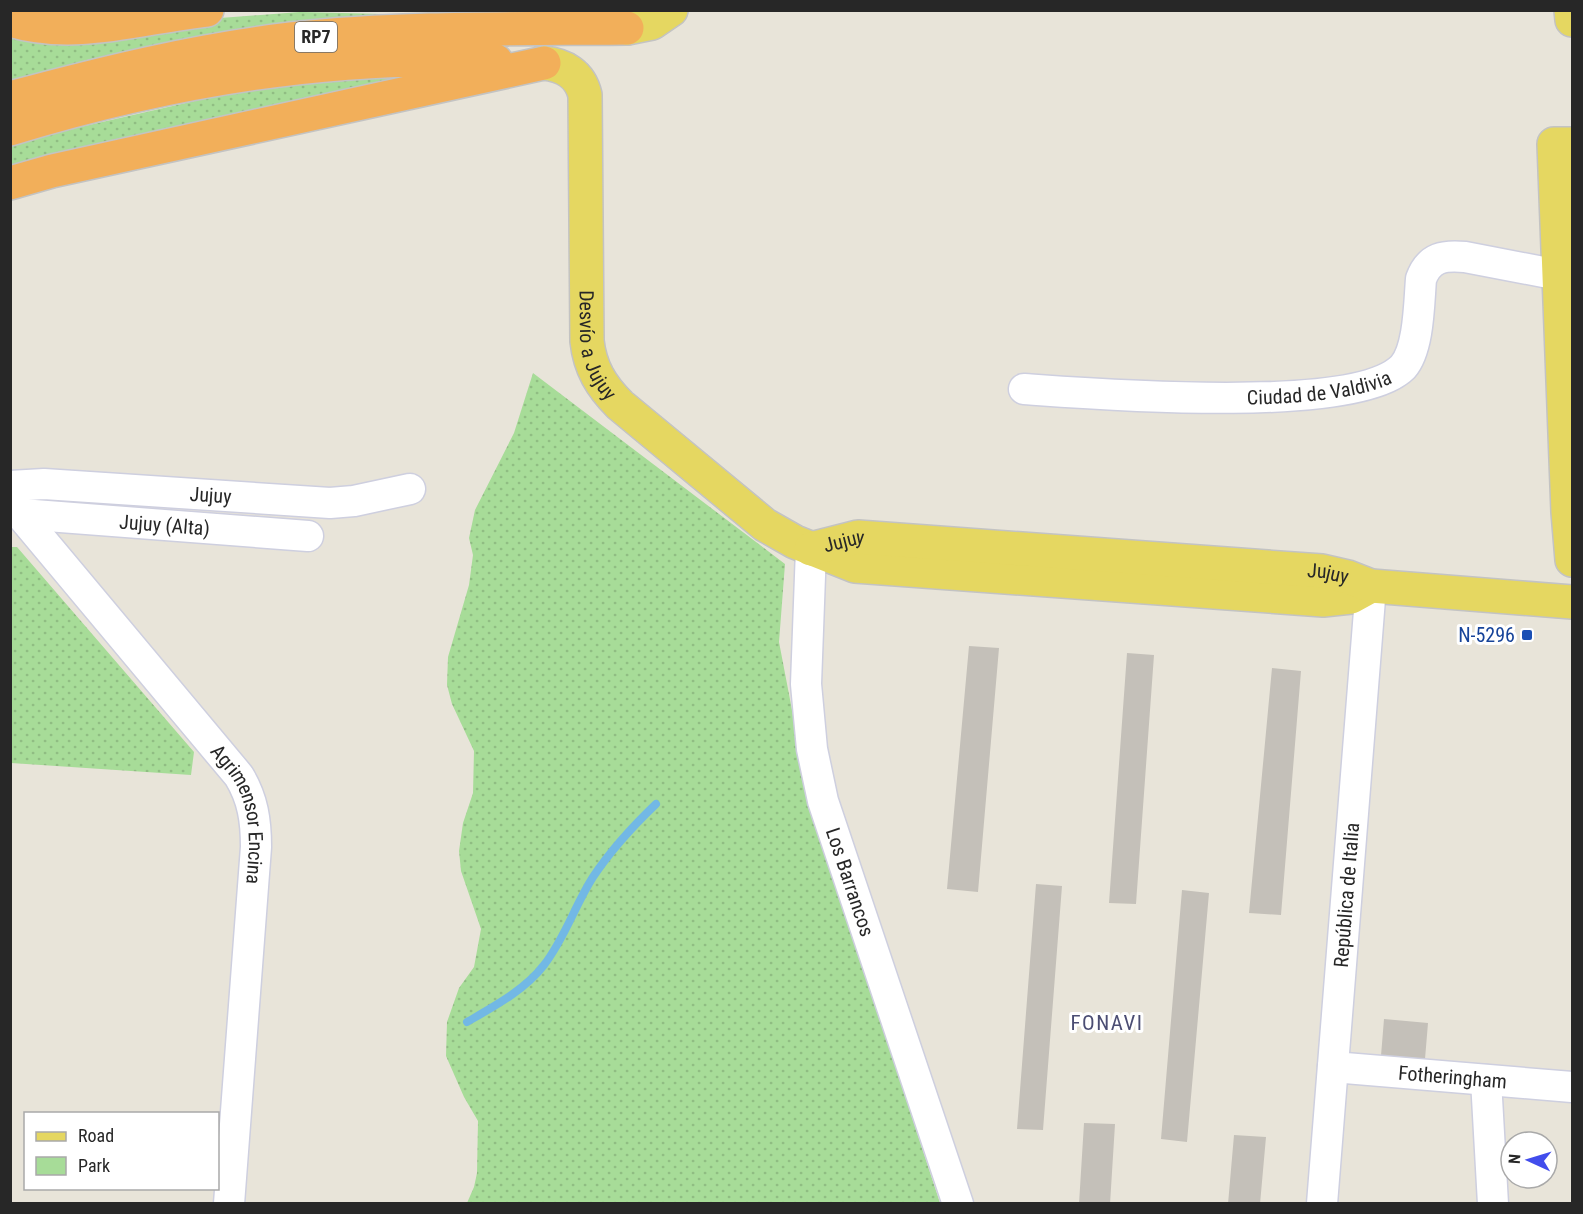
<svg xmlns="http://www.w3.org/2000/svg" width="1583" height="1214" font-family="'Roboto Condensed',sans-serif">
<defs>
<pattern id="green-dots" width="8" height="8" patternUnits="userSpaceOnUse" patternTransform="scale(1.5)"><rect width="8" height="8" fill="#a7dc98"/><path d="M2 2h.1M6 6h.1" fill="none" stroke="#90bd83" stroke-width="1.8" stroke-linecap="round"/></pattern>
</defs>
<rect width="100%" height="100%" fill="#e8e4d9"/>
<path fill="url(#green-dots)" d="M300 12 425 15 175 42 91 59 11 81 10 34Z
M462 76 11 176V146L67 130 234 92 354 77Z
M533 373 785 564 779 642 810 804 940 1203H467L474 1187 477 1173 478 1121 464 1097 446 1056 447 1022 459 988 474 967 481 929 461 871 459 851 463 823 473 793 474 751 452 704 447 685 448 657 469 585 473 555 469 538 475 510 514 433Z
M11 547H17L194 752 191 775 11 763Z"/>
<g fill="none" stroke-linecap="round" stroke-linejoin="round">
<path stroke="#72b8e5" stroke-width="8" d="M467 1022C493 1007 525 990 544 965 565 938 575 905 593 877 611 850 633 826 656 804"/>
</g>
<path fill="#c4c0b9" d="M969 646 999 648 978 892 947 889Z
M1127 653 1154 655 1136 904 1109 903Z
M1272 668 1301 671 1281 915 1249 913Z
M1036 884 1062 886 1043 1130 1017 1129Z
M1182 890 1209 893 1187 1142 1161 1139Z
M1384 1019 1428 1023 1424 1071 1380 1068Z
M1084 1123 1115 1124 1110 1204H1079Z
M1234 1135 1266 1137 1260 1204H1228Z"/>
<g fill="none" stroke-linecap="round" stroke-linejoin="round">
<g stroke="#cecfdf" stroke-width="33">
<g id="minor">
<path id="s1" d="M1024 389C1095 394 1356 415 1403 367 1419 349 1419 303 1421 279 1429 257 1444 255 1465 257L1559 275"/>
<path id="s2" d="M10 486 44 484 330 503 354 501 410 489"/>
<path id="s3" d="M10 502 239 776C253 799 256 821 256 847L229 1204"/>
<path id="s4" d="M21 514 308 536"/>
<path id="s5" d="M811 549 806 684 812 749 823 801 958 1204"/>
<path id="s6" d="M1333 1067 1572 1087"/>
<path d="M1486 1080 1493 1204"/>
<path id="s7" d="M1322 1204 1371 586"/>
</g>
</g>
<g stroke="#c3c3c3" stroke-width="36">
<g id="major">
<path d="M1571 10 1572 20"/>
<path d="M627 28 652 23 671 10"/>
<path id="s8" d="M544 63C564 65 580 74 585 95L587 341C590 368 601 386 620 405L765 525 795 542 855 566 1323 600 1351 597 1371 586"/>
<path d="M1572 144H1554L1568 512 1572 560"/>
<path id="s9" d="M811 549 858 537 1322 571 1348 577 1371 586 1572 602"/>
</g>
</g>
<g stroke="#c3c3c3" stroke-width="36">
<path id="highway" d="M10 20C76 40 141 17 207 10
M10 98C103 73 196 50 291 39 402 27 515 29 627 28
M10 129C167 81 332 53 496 61
M10 183 52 171 544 63"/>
</g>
<use href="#minor" stroke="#fff" stroke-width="30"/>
<use href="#major" stroke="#e5d761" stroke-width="33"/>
<use href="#highway" stroke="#f2af5a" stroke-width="33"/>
</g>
<rect fill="#1a4fb4" stroke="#fff" stroke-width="2" x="1521" y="629" width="12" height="12" rx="3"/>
<g text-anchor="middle" stroke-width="6" stroke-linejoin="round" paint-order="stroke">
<rect fill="#fff" stroke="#686868" stroke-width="1.5" x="295" y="22" width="42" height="30" rx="4.5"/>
<g font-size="18" font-weight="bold" fill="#272727">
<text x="316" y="43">RP7</text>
</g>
<g font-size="20" fill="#272727" stroke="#fff">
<text dy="7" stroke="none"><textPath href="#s8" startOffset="308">Desvío a Jujuy</textPath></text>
<text dy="7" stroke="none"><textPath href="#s1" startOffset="296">Ciudad de Valdivia</textPath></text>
<text dy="7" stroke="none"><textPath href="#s2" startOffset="201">Jujuy</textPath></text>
<text dy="7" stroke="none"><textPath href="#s4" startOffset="144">Jujuy (Alta)</textPath></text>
<text dy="7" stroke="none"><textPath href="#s9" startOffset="34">Jujuy</textPath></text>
<text dy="7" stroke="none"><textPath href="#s9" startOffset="520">Jujuy</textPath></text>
<text dy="7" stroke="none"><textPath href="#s3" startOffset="394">Agrimensor Encina</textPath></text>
<text dy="7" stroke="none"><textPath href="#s5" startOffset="339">Los Barrancos</textPath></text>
<text dy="7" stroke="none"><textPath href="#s7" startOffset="310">República de Italia</textPath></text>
<text dy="7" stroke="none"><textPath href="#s6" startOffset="120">Fotheringham</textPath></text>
</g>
<g font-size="20" fill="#164399" stroke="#fff" text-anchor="end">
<text x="1515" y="642">N-5296</text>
</g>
<g font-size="21" letter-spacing="1.5" fill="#4b4d73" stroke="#fff">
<text x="1107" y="1030">FONAVI</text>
</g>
</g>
<rect width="1583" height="1214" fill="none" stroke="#272727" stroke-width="24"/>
<rect x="24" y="1112" width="195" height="78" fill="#ffffff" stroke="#a9a9a9" stroke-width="1.5"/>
<rect x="36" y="1132" width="30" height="9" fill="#e5d761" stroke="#a9a9a9" stroke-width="1.5"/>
<text x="78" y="1142" font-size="18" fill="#272727">Road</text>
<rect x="36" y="1157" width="30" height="18" fill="#a7dc98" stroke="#a9a9a9" stroke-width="1.5"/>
<text x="78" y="1172" font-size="18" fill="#272727">Park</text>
<g transform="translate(1529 1160) rotate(274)"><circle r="28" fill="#ffffff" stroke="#a9a9a9" stroke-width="1.5"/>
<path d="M0-4.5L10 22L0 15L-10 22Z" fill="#424dec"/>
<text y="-9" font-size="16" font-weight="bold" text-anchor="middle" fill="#272727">N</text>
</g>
</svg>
